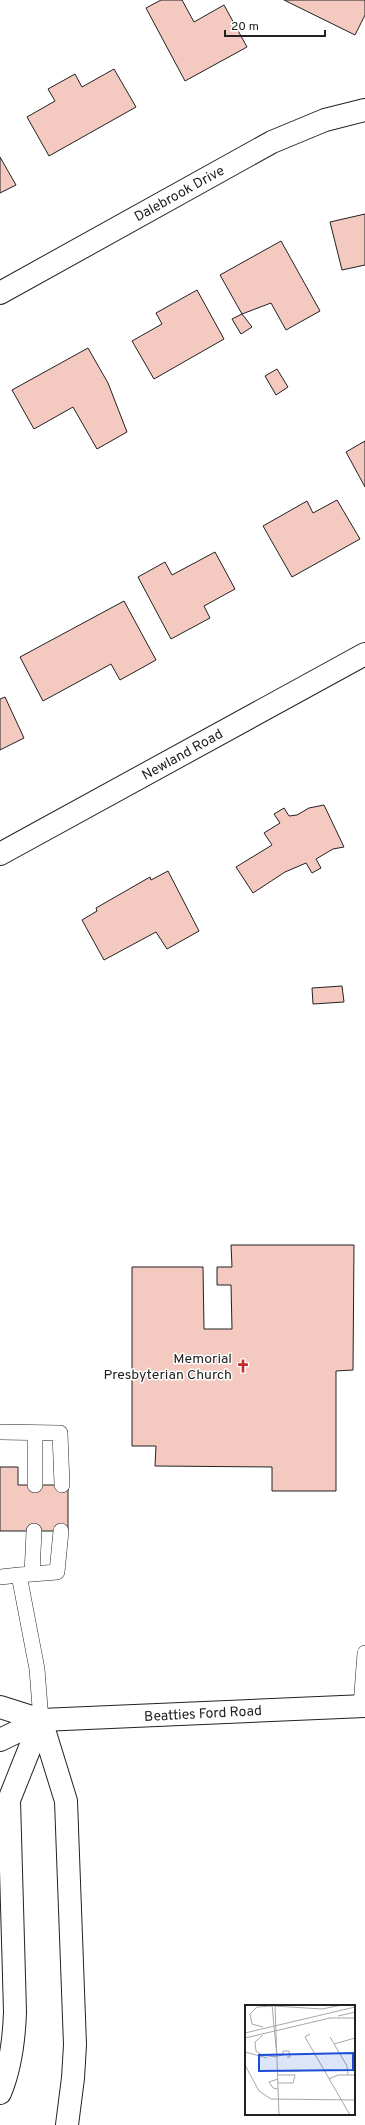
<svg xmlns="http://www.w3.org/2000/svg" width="365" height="2125" font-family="Overpass,sans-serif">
<rect width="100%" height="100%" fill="#fff"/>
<path fill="#f3c9c0" stroke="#222" d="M161 0H182L194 22 224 5 247 47 185 81 146 8Z
M284 0H365V15L355 35Z
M114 69 136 107 49 156 27 117 55 101 48 89 75 74 82 87Z
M0 157 16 185 0 193Z
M365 214V265L342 270 330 222Z
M281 241 320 311 286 330 271 303 242 314 220 275Z
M197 290 224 339 154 379 132 341 162 324 156 313Z
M242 314 252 327 241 334 232 319Z
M88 348 108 383 127 432 97 449 73 407 34 429 12 390Z
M277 369 288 387 276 395 265 376Z
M365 441V487L346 452Z
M337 500 360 539 292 577 263 526 307 501 313 513Z
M215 552 235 589 204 606 210 618 171 639 138 577 165 562 172 575Z
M124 601 156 660 120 680 111 664 43 701 20 657Z
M5 697 24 738 0 750V699Z
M324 805 344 847 333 849 316 859 321 868 312 873 306 863 285 872 253 893 236 867 272 845 264 833 280 823 274 814 284 808 289 816 297 815 309 808Z
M168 871 199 931 167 949 156 932 104 960 82 920 97 911 96 908 150 877 151 880Z
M342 986 344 1002 313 1004 312 988Z
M231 1245H354L353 1370 336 1371V1491H272V1467L155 1466 156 1446H132V1267H203L204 1329H232L231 1285H217V1267H232Z
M0 1467H18V1485H68V1531H0Z"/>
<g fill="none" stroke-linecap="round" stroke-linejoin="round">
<g stroke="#222" stroke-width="16">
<path id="lane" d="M0 1432 60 1433 62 1485
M35 1433V1485
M32 1574 34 1531
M19 1575 57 1572 61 1531
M0 1577 19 1575 37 1669 41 1720
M361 1706 365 1653"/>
</g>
<g stroke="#222" stroke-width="24">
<path id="street" d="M0 293 272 142 325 120 365 110
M0 854 365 654"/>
</g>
<g stroke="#222" stroke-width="24">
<path id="secondary" d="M0 1707 41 1720 365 1706
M0 1740 41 1720"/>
</g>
<g stroke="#222" stroke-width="24">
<path id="highway" d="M41 1720 66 1801 75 2045 73 2078 67 2125
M0 2093C11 2067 14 2040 15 2012L9 1800 41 1720"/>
</g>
<use href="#lane" stroke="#fff" stroke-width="15"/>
<use href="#street" stroke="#fff" stroke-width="22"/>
<use href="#secondary" stroke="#fff" stroke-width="22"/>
<use href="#highway" stroke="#fff" stroke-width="22"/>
</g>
<defs>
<g id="church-bare" transform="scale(1.08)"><path d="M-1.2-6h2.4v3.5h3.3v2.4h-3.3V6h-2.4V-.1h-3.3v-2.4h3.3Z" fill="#c62828" stroke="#fff" stroke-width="2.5" paint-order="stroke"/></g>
</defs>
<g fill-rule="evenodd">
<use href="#church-bare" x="243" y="1366"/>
</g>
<g text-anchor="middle" stroke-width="3" stroke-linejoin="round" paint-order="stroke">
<g font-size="14" fill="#222" stroke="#fff">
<text transform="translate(179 193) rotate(-29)" y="5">Dalebrook Drive</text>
<text transform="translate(182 754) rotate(-29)" y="5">Newland Road</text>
<text transform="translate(203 1713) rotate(-3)" y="5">Beatties Ford Road</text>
</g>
<g font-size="14" fill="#222" stroke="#fff" text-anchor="end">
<text x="232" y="1363">Memorial<tspan x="232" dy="16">Presbyterian Church</tspan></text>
</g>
</g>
<g transform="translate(245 2005)">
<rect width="110" height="110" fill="#fff"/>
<path fill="none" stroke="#a7a7a7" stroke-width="1" d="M27 0 32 52M30 0 34 110M29 1 77 4 97 0M93 11 110 7M18 22 7 19 5 9 12 2 28 1M0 28 110 2M65 29 60 32 105 110M18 30 10 37 11 46 17 50 32 52M85 32 102 61 103 70M0 33 85 13H110M89 39 110 33M0 47 22 53M33 51 38 50V46H44L45 52H42M0 60 14 86 26 94 110 95M33 66H56M33 70H50L48 78H33M84 74 93 70H110M33 84 28 83 24 77 33 74"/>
<path fill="#1d4ed8" fill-opacity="0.15" stroke="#1d4ed8" stroke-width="2" d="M108 48V65L14 66V50Z"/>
<rect width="110" height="110" fill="none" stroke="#222" stroke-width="2"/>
</g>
<path d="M225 30v6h100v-6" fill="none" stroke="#222222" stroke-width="2"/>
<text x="231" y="30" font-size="12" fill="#222222" stroke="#ffffff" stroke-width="3" paint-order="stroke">20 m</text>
</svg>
